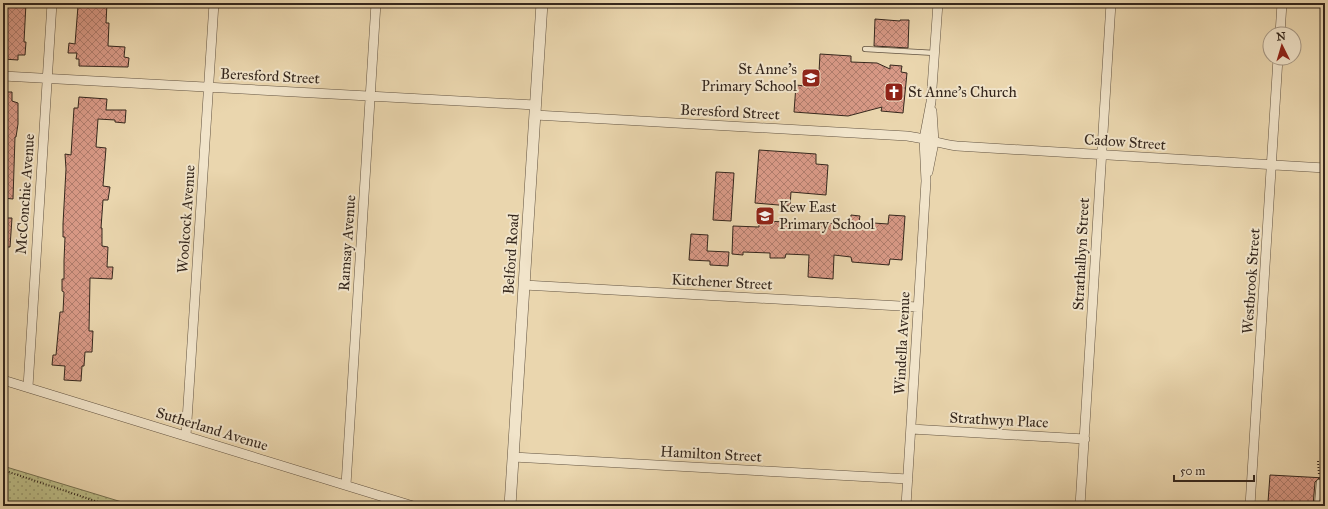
<svg xmlns="http://www.w3.org/2000/svg" width="1328" height="509" font-family="'IM FELL Great Primer',serif">
<defs>
<pattern id="grass-dots" width="8" height="8" patternUnits="userSpaceOnUse"><rect width="8" height="8" fill="#bbbc87"/><path d="M2 2h.1M6 6h.1" fill="none" stroke="#99996e" stroke-width="1.8" stroke-linecap="round"/></pattern>
<pattern id="building-cross-hatch" width="8" height="8" patternUnits="userSpaceOnUse"><rect width="8" height="8" fill="#d89986"/><path d="M0 0l8 8M0 8l8-8" fill="none" stroke="#b07d6d"/></pattern>
</defs>
<rect width="100%" height="100%" fill="#ead6ae"/>
<filter id="stains"><feTurbulence type="fractalNoise" baseFrequency=".005" numOctaves="4"/><feColorMatrix values="0 0 0 0 .2 0 0 0 0 .09 0 0 0 0 .02 0 0 0 .5 -.17"/></filter>
<radialGradient id="worn" r=".72"><stop offset=".6" stop-color="#630" stop-opacity="0"/><stop offset="1" stop-color="#630" stop-opacity=".3"/></radialGradient>
<path fill="url(#grass-dots)" stroke="#787252" d="M3 466 135 506H3Z"/>
<path fill="url(#building-cross-hatch)" stroke="#35271d" d="M3 3H26L24 42H26L25 55H18V60L3 59Z
M80 3H107L106 23H109L108 46 125 47 124 57 129 58 128 67 79 66V59H76L77 53H68L69 43 75 44 78 6H80Z
M875 19 900 21V20H909L908 48 874 46Z
M820 54 851 56V62L877 63 890 69V65L902 66 901 72 907 73 903 113 881 111 882 107 848 116 794 112 796 85 814 87 815 72H819Z
M3 92H12V101L18 103V124L16 137H15L13 199 3 198Z
M79 97 107 99 106 110H126L125 123 115 122V120L98 119 96 147 106 148 103 186 110 187 108 200H103L101 228H102V246L108 247 107 267H113L112 279 90 278 89 331H93L92 352H85L84 366H82L81 381 64 380 65 366 52 365 53 355H56L60 312H63L64 292 62 291V279H64V261L65 237H63V224L66 169 65 154 71 155 74 108H78Z
M759 150 816 154V164L828 165 826 195 791 192 790 206 755 203Z
M716 172 734 173 731 221 713 220Z
M851 215 860 216 859 222 888 224 889 215 905 216 902 260 890 259 889 265 852 262 851 257 834 255 833 279 808 277 809 255 786 254 785 258H770V253L743 252V255L732 254 733 226 759 227V221L850 224Z
M3 218H12L10 247H3Z
M691 234 708 235 707 251 729 252 728 266 710 265V261L689 260Z
M1270 475 1325 478V506H1321L1323 482 1321 479 1319 478 1315 482 1313 506 1277 504 1275 502H1268Z"/>
<g fill="none" stroke-linecap="round" stroke-linejoin="round">
<g stroke="#625341" stroke-width="6">
<path id="service" d="M865 49 935 53
M1250 504 1274 506
M1317 506 1319 482"/>
</g>
<g stroke="#625341" stroke-width="10">
<path id="minor" d="M1280 34 1282 3
M3 76 535 105
M535 115 907 136C924 138 940 144 957 146L1325 168
M928 172 934 142 932 111
M524 285 918 307
M3 380 413 506
M28 387 52 3
M911 429 1085 439
M186 436 214 3
M513 457 908 479
M346 485 376 3
M906 506 926 181 924 139 931 102 938 3
M1080 506 1111 3
M1250 506 1278 58"/>
</g>
<g stroke="#625341" stroke-width="12">
<path id="tertiary" d="M510 506 542 3"/>
</g>
<path stroke="#35271d" stroke-width="2" stroke-dasharray="1 2" stroke-linecap="butt" d="M1318 461 1319 475
M3 470 110 506"/>
<use href="#service" stroke="#f1e4ca" stroke-width="4.5"/>
<use href="#minor" stroke="#f1e4ca" stroke-width="9"/>
<use href="#tertiary" stroke="#f1e4ca" stroke-width="11"/>
</g>
<defs>
<g id="school-square" transform="scale(1)"><rect x="-9" y="-9" width="18" height="18" rx="4" fill="#8f2418" stroke="#f1e4ca"/><path d="M0-5L7-2L0 1L-7-2ZM-4 1L0 2.5L4 1V4Q0 6-4 4Z" fill="#fff"/></g>
<g id="church-square" transform="scale(1)"><rect x="-9" y="-9" width="18" height="18" rx="4" fill="#8f2418" stroke="#f1e4ca"/><path d="M-1.2-6h2.4v3.5h3.3v2.4h-3.3V6h-2.4V-.1h-3.3v-2.4h3.3Z" fill="#fff"/></g>
</defs>
<g fill-rule="evenodd">
<use href="#school-square" x="811" y="78"/>
<use href="#church-square" x="894" y="92"/>
<use href="#school-square" x="765" y="216"/>
</g>
<g text-anchor="middle" stroke-width="4" stroke-linejoin="round" paint-order="stroke">
<g font-size="15" fill="#35271d" stroke="#f1e4ca" text-anchor="start">
<text x="797" y="74" text-anchor="end">St Anne's<tspan x="797" dy="17">Primary School</tspan></text>
<text x="908" y="97">St Anne's Church</text>
<text x="779" y="212">Kew East<tspan x="779" dy="17">Primary School</tspan></text>
</g>
<g font-size="15" fill="#35271d" stroke="#f1e4ca">
<text transform="translate(270 76) rotate(3)" y="5">Beresford Street</text>
<text transform="translate(730 112) rotate(3)" y="5">Beresford Street</text>
<text transform="translate(1125 142) rotate(4)" y="5">Cadow Street</text>
<text transform="translate(25 194) rotate(-86)" y="5">McConchie Avenue</text>
<text transform="translate(186 219) rotate(-86)" y="5">Woolcock Avenue</text>
<text transform="translate(347 243) rotate(-86)" y="5">Ramsay Avenue</text>
<text transform="translate(511 254) rotate(-86)" y="5">Belford Road</text>
<text transform="translate(1081 254) rotate(-87)" y="5">Strathalbyn Street</text>
<text transform="translate(1251 281) rotate(-86)" y="5">Westbrook Street</text>
<text transform="translate(722 282) rotate(3)" y="5">Kitchener Street</text>
<text transform="translate(902 343) rotate(-87)" y="5">Windella Avenue</text>
<text transform="translate(999 420) rotate(3)" y="5">Strathwyn Place</text>
<text transform="translate(212 429) rotate(17)" y="5">Sutherland Avenue</text>
<text transform="translate(711 454) rotate(3)" y="5">Hamilton Street</text>
</g>
</g>
<rect width="1328" height="509" fill="none" stroke="#ead6ae" stroke-width="16"/>
<rect x="4" y="4" width="1320" height="501" fill="none" stroke="#35271d" stroke-width="2"/>
<rect x="8" y="8" width="1312" height="493" fill="none" stroke="#35271d"/>
<g transform="translate(1282 46) rotate(355)"><circle r="19" fill="#f1e4ca" stroke="#a69885"/>
<path d="M0-3L7 15L0 10L-7 15Z" fill="#8f2418"/>
<text y="-6" font-size="11" font-weight="bold" text-anchor="middle" fill="#35271d">N</text>
</g>
<path d="M1174 475v6h80v-6" fill="none" stroke="#35271d" stroke-width="2"/>
<text x="1180" y="475" font-size="12" fill="#35271d" stroke="#f1e4ca" stroke-width="3" paint-order="stroke">50 m</text>
<rect width="100%" height="100%" filter="url(#stains)"/>
<rect width="100%" height="100%" fill="url(#worn)"/>
</svg>
